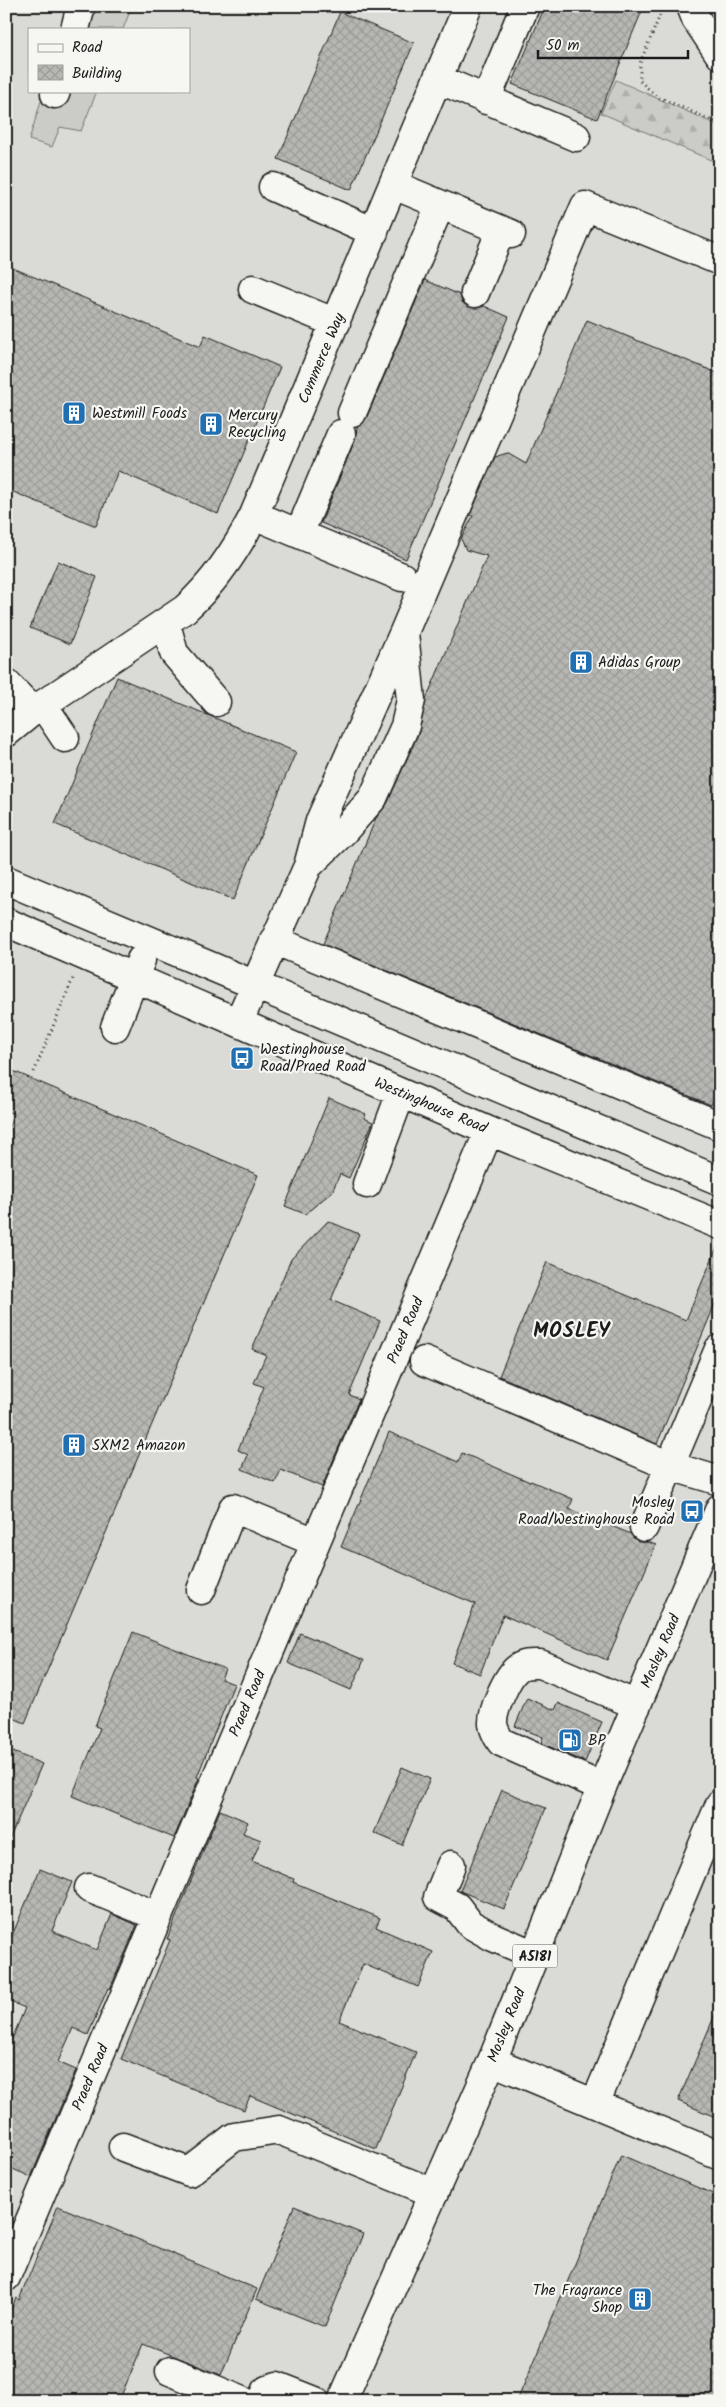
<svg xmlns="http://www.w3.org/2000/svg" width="726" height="2407" font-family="Kalam,sans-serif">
<defs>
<pattern id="forest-firs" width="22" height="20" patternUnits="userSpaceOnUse" patternTransform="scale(1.25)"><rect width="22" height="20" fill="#cbcbc7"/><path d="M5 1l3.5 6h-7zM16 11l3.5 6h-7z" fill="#aeaeaa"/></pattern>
<pattern id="building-cross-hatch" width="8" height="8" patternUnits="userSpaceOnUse" patternTransform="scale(1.25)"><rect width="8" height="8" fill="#b6b6b3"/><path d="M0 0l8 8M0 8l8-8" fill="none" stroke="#9c9c99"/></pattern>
</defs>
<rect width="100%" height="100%" fill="#e9e9e5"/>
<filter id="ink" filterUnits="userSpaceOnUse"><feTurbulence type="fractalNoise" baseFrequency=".02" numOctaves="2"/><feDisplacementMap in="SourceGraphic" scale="10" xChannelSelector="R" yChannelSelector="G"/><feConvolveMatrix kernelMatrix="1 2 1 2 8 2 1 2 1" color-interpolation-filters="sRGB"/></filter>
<g filter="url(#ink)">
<path fill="#dadad6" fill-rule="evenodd" d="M6 6H720V2401H6ZM29 29H189V91H29Z"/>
<path fill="#cbcbc7" stroke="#747472" d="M92 6H132L123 29H88Z
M68 91H97L81 131 60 127 52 147 29 140 41 101 63 107Z"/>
<path fill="url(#forest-firs)" stroke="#747472" d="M616 80 720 126V164L601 113Z"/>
<path fill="url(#building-cross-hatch)" stroke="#1c1c1c" d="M545 6H644L597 119 512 84Z
M340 12 414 43 351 190 278 159Z
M6 265 200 347 205 335 280 367 218 514 118 471 96 526 6 489Z
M425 280 460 295 462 302 469 307 477 308 484 306 509 317 406 559 321 523 355 440 357 428 366 419Z
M587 320 720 374V1084L711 1105 323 944 376 818 387 804 419 732 426 699 487 556 466 550 461 539 473 516 470 515 495 457 507 453 526 464Z
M58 561 97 577 70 644 30 628Z
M117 677 296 752 233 900 55 824Z
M6 1068 258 1175 25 1723 6 1715V1133L14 1114 6 1111Z
M329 1098 366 1114 364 1118 373 1122 349 1178 340 1174 332 1192 305 1214 285 1206Z
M328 1221 359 1234 331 1300 380 1321 349 1395 359 1399 322 1487 281 1470 275 1483 242 1469 248 1455 238 1450 264 1387 254 1383 266 1355 252 1349 291 1259Z
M720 1240V1306L715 1304 657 1444 499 1376 547 1262 686 1320Z
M389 1432 458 1462 462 1453 530 1482 531 1481 573 1499 569 1509 631 1534 638 1542H648L656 1545 607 1660 503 1615 480 1674 452 1663 475 1604 341 1547Z
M133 1632 225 1669 221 1679 234 1684 197 1777 199 1778 174 1838 72 1796 100 1728 95 1726Z
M300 1633 364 1660 351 1690 288 1663Z
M527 1698 555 1710 558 1703 602 1722 585 1762 541 1743 543 1737 515 1726Z
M6 1749 42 1764 6 1847Z
M402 1767 430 1779 402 1845 374 1833Z
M502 1790 546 1808 504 1909 460 1891Z
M220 1810 248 1822 243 1833 261 1840 252 1861 294 1879 293 1882 380 1918 376 1927 433 1952 418 1987 363 1964 339 2021 416 2052 376 2149 250 2096 244 2110 121 2059 170 1940 167 1939Z
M40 1869 72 1882 52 1931 97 1950 112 1914 137 1925 110 1989 108 1988 88 2035 73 2028 58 2062 76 2070 31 2177 6 2166V2037L12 2039 25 2008 6 2000V1950Z
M720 2003V2119L678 2101Z
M621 2155 720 2197V2401H517Z
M58 2206 257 2289 221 2375 143 2344 119 2401H6V2321L16 2298 19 2300Z
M294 2206 363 2234 325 2327 256 2299Z"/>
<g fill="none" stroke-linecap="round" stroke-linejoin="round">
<g stroke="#1c1c1c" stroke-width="31">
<path id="minor" d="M691 6 696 19 720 55
M75 29 81 6
M438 79 576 137
M55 94 56 91
M486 100 525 6
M394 185 511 234
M273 187 374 232
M253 289 336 323
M475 293 501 230
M352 413 440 205
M254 515 402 577
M299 534 341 434
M166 624 174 653 216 702
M6 683 33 711
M43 705 65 738
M6 733 33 711 185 609C215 582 236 551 254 515L468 6
M308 866 343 832 373 798 405 726 411 700 404 633
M6 880 720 1181
M6 922 489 1131 720 1225
M274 940 720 1126
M239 1021 308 866 320 821 404 632 585 206 720 261
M115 1027 141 960
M367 1184 401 1093
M424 1361 670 1466 720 1481
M644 1527 719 1349
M201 1590 233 1508 315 1542
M602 1787 501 1742C497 1736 494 1731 493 1724 492 1711 507 1676 518 1668 525 1663 532 1664 540 1664L637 1705
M451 1865 438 1897 457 1907 470 1924 493 1937 535 1955
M89 1888 157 1916
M492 2061 720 2156
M595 2104 720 1804
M123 2147 189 2172 234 2137 279 2130 434 2193
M6 2277 489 1131
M170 2371 243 2401
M262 2401 267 2390 277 2386 315 2401"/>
</g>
<g stroke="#1c1c1c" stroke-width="31">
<path id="major" d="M342 2401 492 2061 602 1787 720 1508"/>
</g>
<path stroke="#1c1c1c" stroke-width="3" stroke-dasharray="1 4" stroke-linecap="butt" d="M664 6 640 63V81L656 96 720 124
M34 1072 74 976"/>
<use href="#minor" stroke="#f6f6f2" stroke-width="28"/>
<use href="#major" stroke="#f6f6f2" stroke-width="28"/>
</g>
</g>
<defs>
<g id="building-square" transform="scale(1.25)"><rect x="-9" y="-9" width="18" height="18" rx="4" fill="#1f6fb2" stroke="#f6f6f2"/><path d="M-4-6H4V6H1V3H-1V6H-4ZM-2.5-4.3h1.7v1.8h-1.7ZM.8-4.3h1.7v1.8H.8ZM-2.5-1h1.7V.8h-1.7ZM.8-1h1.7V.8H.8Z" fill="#fff"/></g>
<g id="bus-square" transform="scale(1.25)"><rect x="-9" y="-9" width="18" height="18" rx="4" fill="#1f6fb2" stroke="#f6f6f2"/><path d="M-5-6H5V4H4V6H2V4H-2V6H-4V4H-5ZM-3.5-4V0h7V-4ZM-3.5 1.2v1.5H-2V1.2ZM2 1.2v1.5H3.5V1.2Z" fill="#fff"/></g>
<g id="fuel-square" transform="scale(1.25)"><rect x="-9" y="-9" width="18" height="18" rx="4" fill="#1f6fb2" stroke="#f6f6f2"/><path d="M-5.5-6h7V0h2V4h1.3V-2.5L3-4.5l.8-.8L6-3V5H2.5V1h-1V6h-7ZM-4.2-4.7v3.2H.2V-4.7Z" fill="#fff"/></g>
</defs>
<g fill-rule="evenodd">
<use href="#building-square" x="74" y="413"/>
<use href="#building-square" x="211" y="424"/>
<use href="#building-square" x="581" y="662"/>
<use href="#bus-square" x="242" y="1058"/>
<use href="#building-square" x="74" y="1445"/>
<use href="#bus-square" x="692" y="1511"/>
<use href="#fuel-square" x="570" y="1740"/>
<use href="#building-square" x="640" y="2299"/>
</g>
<g text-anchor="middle" stroke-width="4.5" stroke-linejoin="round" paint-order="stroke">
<rect fill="#f6f6f2" stroke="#5d5d5c" stroke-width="1" x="512.5" y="1944.5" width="45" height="23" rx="4"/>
<g font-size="14" font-weight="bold" fill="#1c1c1c">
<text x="535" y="1961">A5181</text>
</g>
<g font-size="15" fill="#1c1c1c" stroke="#f6f6f2">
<text transform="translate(321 358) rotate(-67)" y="5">Commerce Way</text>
<text transform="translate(431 1105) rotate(23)" y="5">Westinghouse Road</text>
<text transform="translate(405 1330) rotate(-67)" y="5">Praed Road</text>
<text transform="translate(660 1651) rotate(-67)" y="5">Mosley Road</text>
<text transform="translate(247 1703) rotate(-67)" y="5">Praed Road</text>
<text transform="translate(506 2025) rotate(-68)" y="5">Mosley Road</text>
<text transform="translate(90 2077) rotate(-67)" y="5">Praed Road</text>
</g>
<g font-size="15" fill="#1c1c1c" stroke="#f6f6f2" text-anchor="start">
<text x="92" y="418">Westmill Foods</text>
<text x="228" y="420">Mercury<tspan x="228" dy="17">Recycling</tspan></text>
<text x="598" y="667">Adidas Group</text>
<text x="260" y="1054">Westinghouse<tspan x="260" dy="17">Road/Praed Road</tspan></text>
<text x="92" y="1450">SXM2 Amazon</text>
<text x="674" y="1507" text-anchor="end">Mosley<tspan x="674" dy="17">Road/Westinghouse Road</tspan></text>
<text x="588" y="1745">BP</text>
<text x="622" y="2295" text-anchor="end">The Fragrance<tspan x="622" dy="17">Shop</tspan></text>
</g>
<g font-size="20" font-weight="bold" letter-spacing="1" fill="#1c1c1c" stroke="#f6f6f2">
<text x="572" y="1337">MOSLEY</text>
</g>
</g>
<rect width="726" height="2407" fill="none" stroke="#f6f6f2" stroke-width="25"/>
<rect x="12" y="12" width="701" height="2382" fill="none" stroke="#1c1c1c" stroke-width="2" filter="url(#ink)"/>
<rect x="28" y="28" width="162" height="65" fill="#f6f6f2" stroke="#9f9f9c"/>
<rect x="38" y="44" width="25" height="8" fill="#f6f6f2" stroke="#9f9f9c"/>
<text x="72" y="52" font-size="15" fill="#1c1c1c">Road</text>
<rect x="38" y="65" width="25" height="15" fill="url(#building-cross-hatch)" stroke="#9f9f9c"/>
<text x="72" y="78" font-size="15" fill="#1c1c1c">Building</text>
<path d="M538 50v8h150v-8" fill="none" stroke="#1c1c1c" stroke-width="2.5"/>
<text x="546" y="50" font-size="15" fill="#1c1c1c" stroke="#f6f6f2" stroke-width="4" paint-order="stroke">50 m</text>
</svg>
